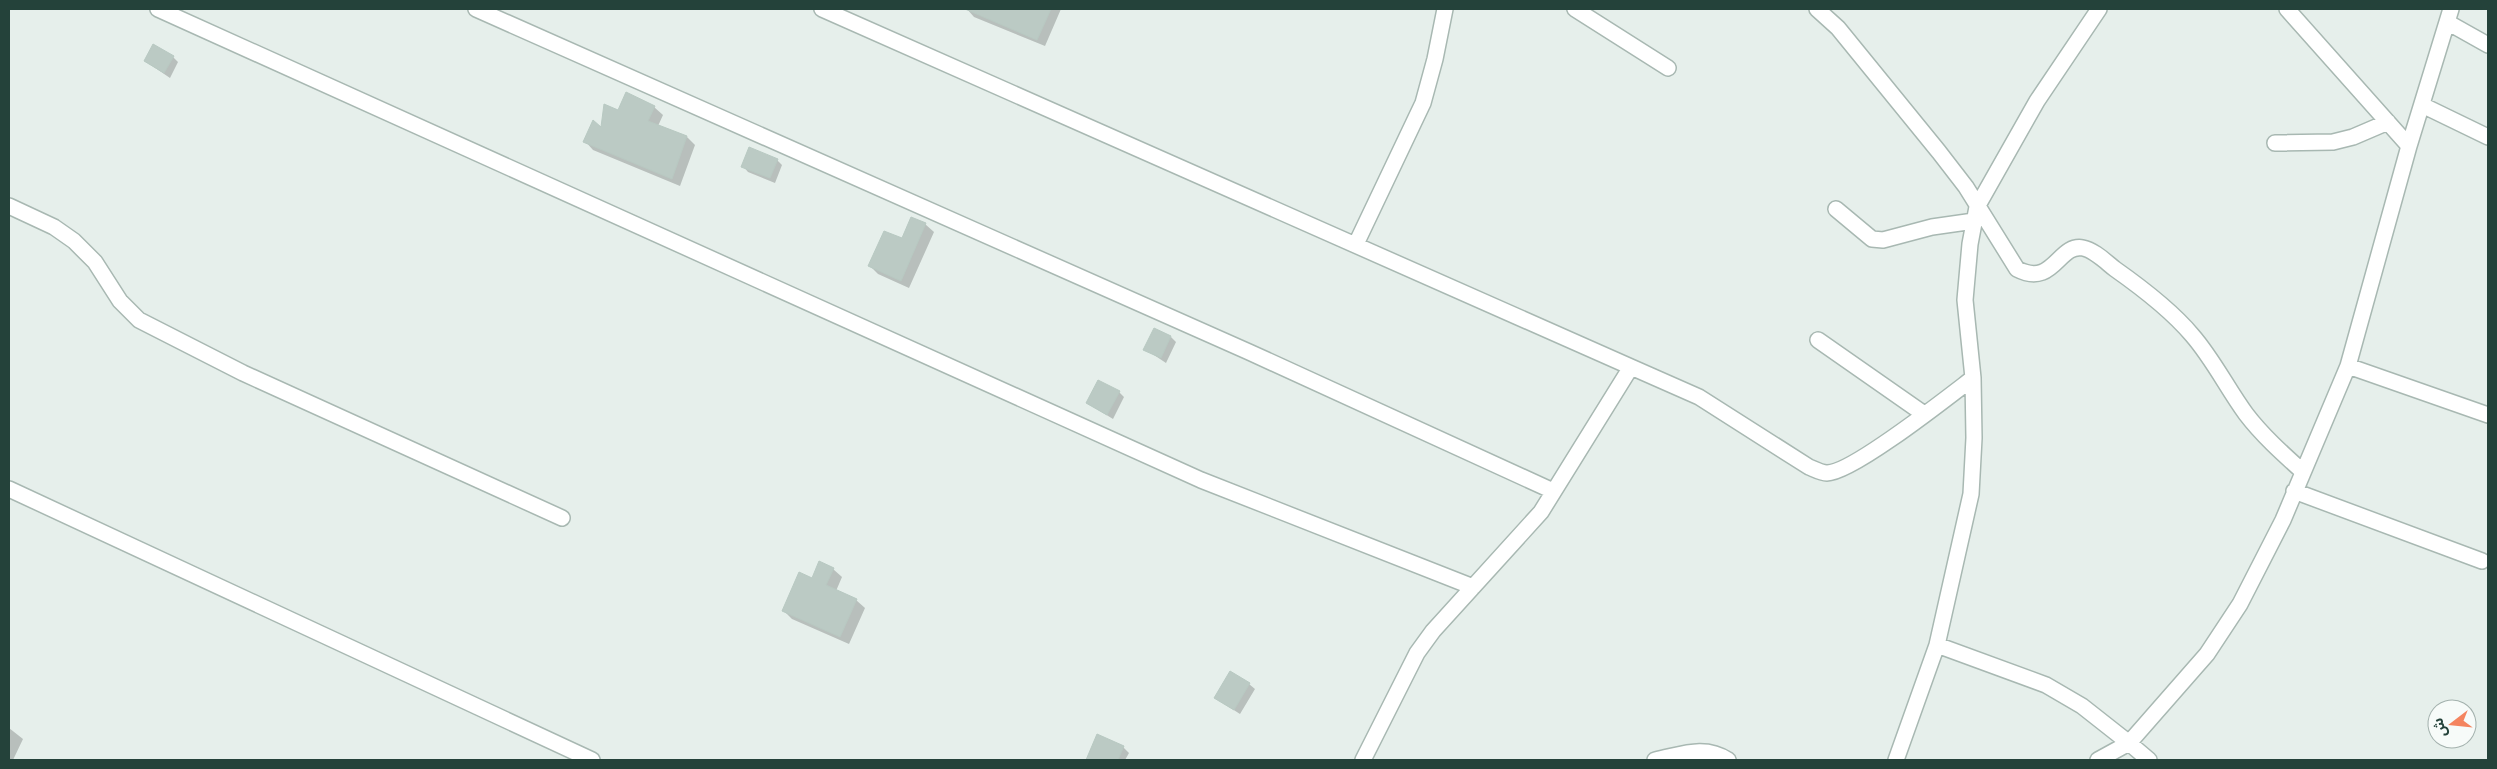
<svg xmlns="http://www.w3.org/2000/svg" width="2497" height="769" font-family="'Titillium Web','Noto Sans Arabic',sans-serif">
<rect width="100%" height="100%" fill="#e6efeb"/>
<path fill="#0003" d="M967 9H1061L1045 46 974 17Z
M173 57 178 62 170 78 145 61Z
M654 107 663 115 658 126 687 137 695 145 680 186 593 150 585 141 602 129 619 112Z
M777 160 782 165 775 183 748 172 743 166Z
M925 224 934 232 909 288 878 274 870 266Z
M1155 329 1171 337 1176 342 1166 363 1145 349Z
M1119 392 1124 397 1113 419 1087 403Z
M833 569 842 577 836 591 856 600 865 608 849 644 792 619 783 610 813 579Z
M1249 684 1255 689 1240 714 1215 698Z
M9 728 23 739 13 760H9Z
M1097 736 1123 747 1129 753 1125 760H1087Z"/>
<path fill="#bbcac4" stroke="#b8c9c2" d="M965 9H1051L1037 40Z
M153 44 174 56 164 73 144 61Z
M626 92 655 106 648 121 687 136 672 179 583 142 593 120 601 127 604 104 618 110Z
M749 147 778 159 770 178 741 167Z
M911 217 926 223 901 281 868 266 884 231 902 238Z
M1154 328 1171 336 1161 358 1143 350Z
M1098 380 1120 391 1107 415 1086 403Z
M819 561 834 568 826 585 857 599 840 637 782 611 799 572 812 578Z
M1230 671 1250 683 1234 710 1214 698Z
M1097 734 1124 746 1118 760H1086Z"/>
<g fill="none" stroke-linecap="round" stroke-linejoin="round">
<g stroke="#a8b8b2" stroke-width="18">
<path id="street" d="M158 9 1201 480 1473 587
M476 9 1249 352 1553 491
M822 9 1631 367
M1575 9 1668 68
M1817 9 1838 28 1939 152 1966 187 2017 269C2054 288 2058 243 2083 248 2094 250 2106 262 2115 269 2142 288 2171 310 2192 335 2213 359 2227 388 2246 414 2262 435 2282 453 2302 471
M2287 9 2409 146
M2447 22 2488 45
M2422 105 2488 137
M2275 143 2333 142 2353 137 2388 122
M9 206 54 227 74 241 95 262 120 301 139 320 243 373 562 518
M1836 209 1872 239 1883 240 1932 227 1974 221
M1356 244 1423 103 1435 59 1445 9
M1818 340 1924 414
M2348 366 2488 415
M9 489 592 760
M2294 491 2482 561
M1937 645 2046 685 2082 706 2129 743 2207 654 2240 604 2283 520 2348 366 2409 146 2451 9
M1363 760 1417 653 1433 631 1541 512 1631 367 1699 397 1809 467C1814 469 1821 473 1827 473 1852 473 1948 397 1973 378
M1655 760C1681 755 1704 744 1728 760
M1896 760 1937 645 1971 494 1974 438 1973 378 1965 300 1970 244 1977 207 2037 101 2099 9
M2098 760 2129 743 2149 760"/>
</g>
<use href="#street" stroke="#fff" stroke-width="15"/>
</g>
<rect width="2497" height="769" fill="none" stroke="#24423a" stroke-width="20"/>
<g transform="translate(2452 724) rotate(254)"><circle r="24" fill="#f7fbf9" stroke="#a3b1ad"/>
<path d="M0-4L9 19L0 12L-9 19Z" fill="#f4845f"/>
<text y="-8" font-size="14" font-weight="bold" text-anchor="middle" fill="#24423a">ش</text>
</g>
</svg>
